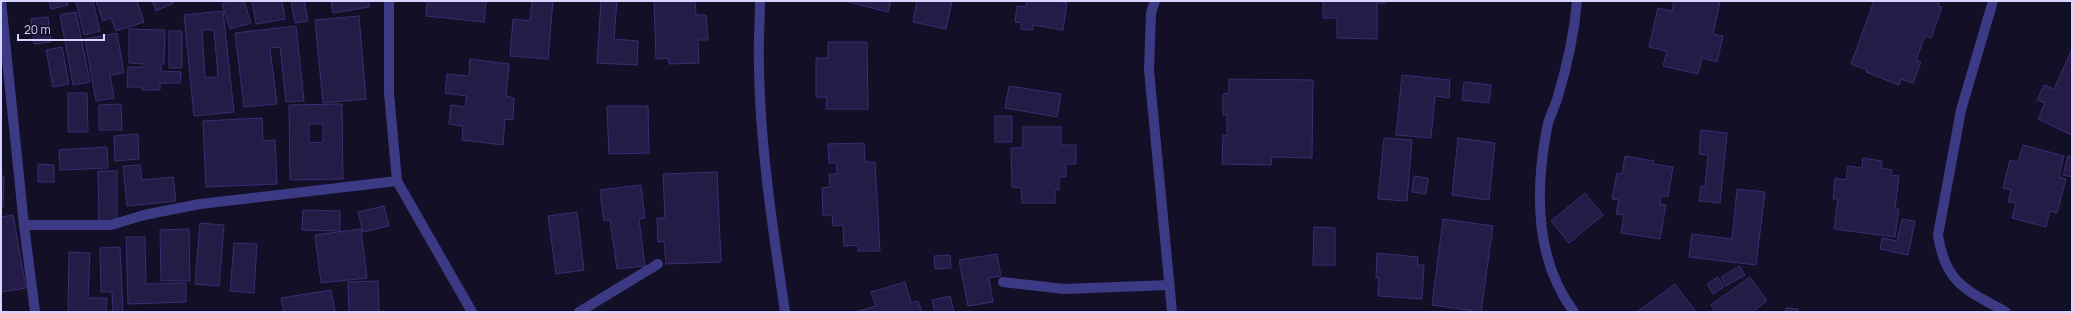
<svg xmlns="http://www.w3.org/2000/svg" width="2073" height="313" font-family="Manrope,sans-serif">
<rect width="100%" height="100%" fill="#130f26"/>
<path fill="#241b47" stroke="#3b2d73" fill-rule="evenodd" d="M49 1H67L68 5 51 9Z
M76 1H93L100 31 84 35Z
M96 1H137L144 22 116 31 111 18 103 21Z
M152 1H173L174 3 156 11Z
M231 1H244L251 23 230 29 222 4Z
M252 1H282L285 19 256 24Z
M291 1H304L308 21 295 23Z
M331 1H369V7L333 13Z
M427 1H486L484 22 426 16Z
M532 1H553L548 59 510 56 513 19 530 21Z
M601 1H617L614 39 638 41 637 65 597 63Z
M654 1H695L696 15H706L708 40H698L699 63 669 64 668 58 656 59Z
M845 1H891L888 12Z
M917 1H952L946 29 913 22Z
M1027 1H1057L1067 3 1063 30 1033 25V30L1021 29V23L1015 22 1017 6 1026 7Z
M1323 1H1385V3H1377V39L1337 38V18H1323Z
M1674 1H1720L1713 34 1723 36 1717 62 1702 58 1698 74 1663 66 1667 51 1649 47 1658 8 1672 11Z
M1874 1H1940L1938 6 1942 7 1931 38 1925 36 1916 60 1921 62 1913 83 1901 79 1899 85 1866 72 1867 70 1851 64Z
M223 11 234 112 194 116 184 15ZM202 30H214L218 77 205 78Z
M76 12 90 82 73 85 60 15Z
M359 16 366 99 323 103 315 20Z
M48 17 51 42 34 44 31 19Z
M296 26 304 101 286 102 280 47 270 48 277 104 244 107 235 33Z
M129 29 165 30 164 64H161V71L181 72 180 83H160V90H142L143 87H127L128 67H144V64L129 63Z
M169 31H182V68H169Z
M117 33 124 73 110 75 114 98 96 101 85 39Z
M828 42H867L868 109H826L827 97H816V58H828Z
M62 47 69 84 53 87 46 50Z
M2072 49V135L2038 119 2045 103 2037 100 2044 85 2054 89Z
M470 59 509 64 506 96 514 98 513 120 505 119 503 145 462 140 463 126 449 124 451 105 465 107 467 96 445 93 447 74 469 76Z
M1402 75 1450 80 1449 98 1435 96 1431 138 1396 135Z
M1229 79 1313 80 1312 158 1272 157 1271 165 1222 164 1223 135 1227 136V115H1223V94L1229 93Z
M1464 82 1491 85 1489 103 1462 100Z
M1009 86 1061 94 1057 117 1005 108Z
M68 93H87L88 132H68Z
M121 104 122 130H99V105Z
M342 104 343 179 290 180 289 105ZM309 124H323V142L309 143Z
M607 106H648L649 153 609 154Z
M995 116H1012V142H995Z
M262 118 263 141 275 140 277 184 206 187 203 121Z
M1023 127H1061V145H1076V164H1066V177H1059V190H1055V203H1022L1021 188 1012 187 1011 148H1023Z
M1701 130 1727 133 1720 203 1699 201 1701 186 1705 187 1708 155 1699 154Z
M138 134 139 159 115 161 114 136Z
M1384 138 1412 140 1407 201 1378 199Z
M1458 138 1495 143 1489 200 1452 195Z
M864 143 865 162H875L880 251H858V245L844 246 843 225 833 226 832 215H823L822 188 830 187 829 174H837L836 163H829L828 144Z
M2023 145 2064 156 2059 177 2066 179 2057 213 2050 211 2046 227 2012 218 2016 203 2008 202 2011 190 2003 188 2010 160 2018 162Z
M107 147 108 168 60 170 59 150Z
M1625 156 1654 161 1653 164 1673 167 1668 197 1661 196 1660 204 1666 205 1660 239 1621 233 1624 215 1616 214 1619 200 1612 199 1617 173 1622 174Z
M2068 156 2072 157V177L2063 175Z
M1863 158 1882 161 1881 168 1892 170 1891 175 1899 176 1895 209H1899L1895 237 1834 229 1838 199H1833L1835 178 1846 180 1848 166 1862 168Z
M38 164 54 165V182H38Z
M140 165 142 180 173 177 176 201 127 206 123 166Z
M98 171H117V221L99 220Z
M717 172 721 262 666 264 664 241 658 242 657 218H665L663 174Z
M1 176H4L3 207H1Z
M1414 176 1428 178 1426 194 1412 192Z
M641 185 645 218 639 219 645 266 617 269 610 220 604 221 600 190Z
M1737 189 1765 192 1756 265 1689 257 1692 234 1732 239Z
M1585 193 1603 215 1569 243 1551 221Z
M384 206 389 226 363 232 358 212Z
M303 210 340 211V231L302 230Z
M577 212 584 270 556 274 548 216Z
M13 215 26 288 1 292V217Z
M1443 219 1493 226 1481 312 1432 305Z
M1902 219 1915 221 1908 255 1880 249 1882 238 1897 241Z
M200 223 224 225 219 286 195 284Z
M1314 227 1335 228V265H1313Z
M189 229 190 281H161L160 230Z
M361 229 367 278 321 283 315 235Z
M126 237H145L146 284 186 283V302L128 304Z
M234 243 257 244 254 293 230 291Z
M120 247 123 312H113L112 292H101L100 248Z
M69 252 90 253 88 298H107L106 312H68Z
M1377 253 1418 257 1417 265H1424L1422 299 1378 296 1379 278H1376Z
M997 254 1001 276 989 278 993 302 968 306 959 260Z
M950 255 951 268 935 269 934 256Z
M1740 266 1745 275 1726 286 1721 277Z
M1718 277 1724 287 1713 294 1707 284Z
M1750 277 1767 301 1752 312H1715L1711 305Z
M378 281 379 311 349 312 348 282Z
M905 282 911 303 918 301 922 312H855L876 306 871 292Z
M1675 284 1696 312H1637Z
M331 290 335 312H284L281 298Z
M950 296 954 312H935L932 300Z
M1786 308 1798 309V312H1785Z"/>
<g fill="none" stroke-linecap="round" stroke-linejoin="round">
<path stroke="#3d3a85" stroke-width="10" d="M1 1 24 225 35 312
M389 1V93L397 181 472 312
M760 1C760 22 758 44 759 65 760 147 773 230 785 312
M1155 1 1151 13 1149 70 1172 312
M1993 1 1961 110 1938 235C1945 284 1967 290 2006 312
M24 225H111L144 215 200 204 397 181
M1003 282 1064 289 1169 285
M579 312 658 264
M1574 312C1535 260 1535 190 1547 128 1549 117 1555 107 1558 96 1568 63 1574 35 1577 1"/>
</g>
<rect width="2073" height="313" fill="none" stroke="#d9d4ff" stroke-width="4"/>
<path d="M18 34v6h86v-6" fill="none" stroke="#d9d4ff" stroke-width="2"/>
<text x="24" y="34" font-size="12" fill="#d9d4ff" stroke="#130f26" stroke-width="3" paint-order="stroke">20 m</text>
</svg>
